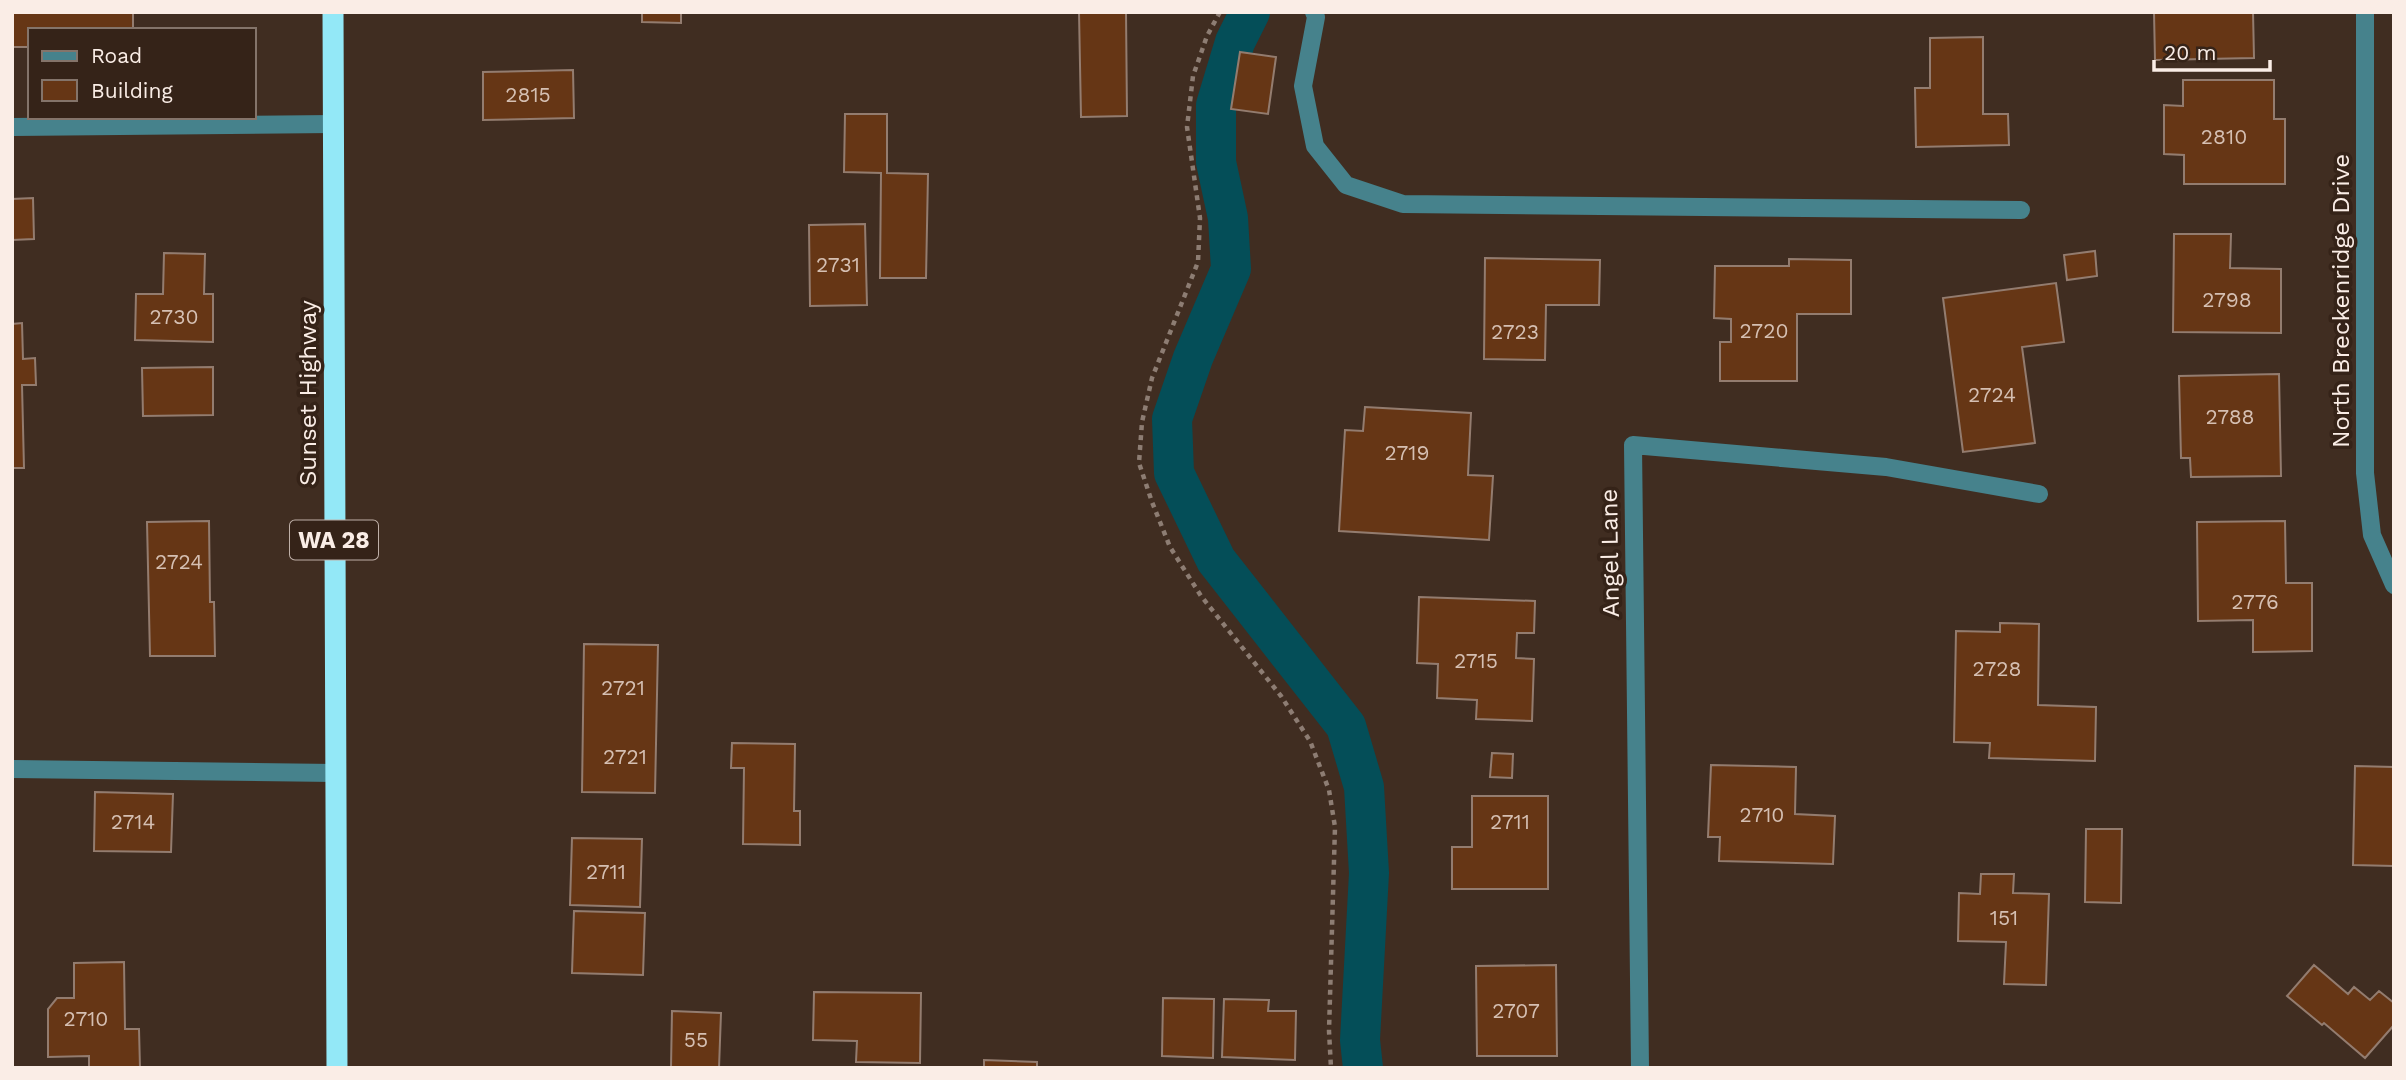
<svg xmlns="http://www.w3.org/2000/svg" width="2406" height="1080" font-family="'Work Sans',sans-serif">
<rect width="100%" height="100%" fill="#402d21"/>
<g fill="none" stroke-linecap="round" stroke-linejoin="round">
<path stroke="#044e58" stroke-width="40" d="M1250 12 1235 42 1216 105V162L1228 218 1231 269 1193 358 1172 419 1174 473 1216 560 1346 726 1364 787 1369 873 1360 1040 1363 1068"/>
</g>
<path fill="#663615" stroke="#937c6f" stroke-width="2" d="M12 12H133V30H30V47H12Z
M642 12H681V23L642 22Z
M1079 12H1126L1127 116 1081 117Z
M2154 12H2253L2254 58 2155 60Z
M1983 37V114H2008L2009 145 1916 147 1915 88H1930V38Z
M1240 52 1276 57 1268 114 1231 109Z
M573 70 574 118 483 120V72Z
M2183 80H2274V119H2285V184H2184V155L2164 154V105L2183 106Z
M845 114H887V173L928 174 926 278H880L881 173 844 172Z
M33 198 34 239 12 240V199Z
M865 224 867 305 810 306 809 225Z
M2174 234H2231L2230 268 2281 269V333L2173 332Z
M2095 251 2097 276 2067 280 2064 255Z
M164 253 205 254 204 294H213V342L135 340 136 294H163Z
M1485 258 1600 260 1599 305H1546L1545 360 1484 359Z
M1789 259 1851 260V314H1797V381H1720V342H1731V319L1714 318 1715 266H1789Z
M2056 283 2064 342 2022 347 2035 443 1963 452 1943 298Z
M22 323 23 359 35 358 36 385H22L24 468H12V324Z
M213 367V415L143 416 142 368Z
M2279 374 2281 476 2191 477 2190 458H2181L2179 376Z
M1365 407 1471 413 1468 475 1493 476 1489 540 1339 531 1345 430 1363 431Z
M209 521 210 602H214L215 656H150L147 522Z
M2285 521 2286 583H2312V651L2253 652V620L2198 621 2197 522Z
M1419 597 1535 601 1534 633H1517L1516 658 1534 659 1532 721 1476 719 1477 700 1437 698 1438 664 1417 663Z
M2000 623 2039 624 2038 705 2096 707 2095 761 1989 758 1990 743 1954 742 1956 631 2000 632Z
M584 644 658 645 655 793 582 792Z
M732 743 795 744 794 811H800V845L743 844 744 768H731Z
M1492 753 1513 754 1512 778 1490 777Z
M1711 765 1796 767 1795 814 1835 816 1833 864 1719 861 1720 837H1708Z
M2355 766 2394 767V866L2353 865Z
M95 792 173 794 171 852 94 851Z
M1472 796H1548V889H1452V847H1472Z
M2086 829H2122L2121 903 2085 902Z
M572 838 642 839 640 907 570 905Z
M1981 874H2014L2013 893 2049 894 2046 985 2004 984 2006 942 1958 941 1959 893 1980 894Z
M574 911 645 913 643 975 572 973Z
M124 962 125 1029H139L140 1068H89V1056L48 1057V1009L57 998H74V963Z
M1556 965 1557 1056H1477L1476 966Z
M2314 965 2348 994 2354 987 2370 1000 2379 991 2394 1003V1025L2365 1058 2324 1023 2322 1025 2287 996Z
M814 992 921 993 920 1063 856 1062 857 1041 813 1040Z
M1163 998 1214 999 1213 1058 1162 1056Z
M1224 999 1269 1000 1268 1011H1296L1295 1060 1222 1057Z
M672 1011 721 1013 719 1068H671Z
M984 1060 1037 1062V1068H984Z"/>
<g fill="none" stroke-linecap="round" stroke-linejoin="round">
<path stroke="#8d7d73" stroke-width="4.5" stroke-dasharray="5 5" stroke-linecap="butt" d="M1220 12 1207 36 1193 76 1187 127 1200 218 1198 262 1152 378 1142 422 1139 463 1152 502 1170 547 1201 596 1281 696 1310 741 1329 790 1335 827 1329 1031 1331 1068"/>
<path stroke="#46828c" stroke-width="18" d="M1314 12 1316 17 1303 86 1315 146 1346 185 1403 204 2021 210
M2365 12V473L2372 535 2394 585
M12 127 333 124
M12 769 335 773
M1640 1068 1633 445 1886 467 2039 494"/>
<path stroke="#93e8f7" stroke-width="21" d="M333 12 337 1068"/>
</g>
<g text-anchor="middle" stroke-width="7" stroke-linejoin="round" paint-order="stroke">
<g font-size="21" fill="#d5bfb2">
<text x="528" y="102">2815</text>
<text x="2224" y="144">2810</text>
<text x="838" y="272">2731</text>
<text x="2227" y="307">2798</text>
<text x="174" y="324">2730</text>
<text x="1764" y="338">2720</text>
<text x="1515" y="339">2723</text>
<text x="1992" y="402">2724</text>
<text x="2230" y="424">2788</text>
<text x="1407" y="460">2719</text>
<text x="179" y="569">2724</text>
<text x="2255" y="609">2776</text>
<text x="1476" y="668">2715</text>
<text x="1997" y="676">2728</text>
<text x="623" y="695">2721</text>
<text x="625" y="764">2721</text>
<text x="1762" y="822">2710</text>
<text x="133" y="829">2714</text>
<text x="1510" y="829">2711</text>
<text x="606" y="879">2711</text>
<text x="2004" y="925">151</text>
<text x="1516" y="1018">2707</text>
<text x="86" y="1026">2710</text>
<text x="696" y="1047">55</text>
</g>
<rect fill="#352318" stroke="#bfb0a8" stroke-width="2" x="290" y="520.5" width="88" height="39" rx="5"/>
<g font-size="23" font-weight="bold" fill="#faede6">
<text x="334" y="548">WA 28</text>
</g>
<g font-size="24" fill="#faede6" stroke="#352318">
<text transform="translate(2341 301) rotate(-90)" y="8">North Breckenridge Drive</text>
<text transform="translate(308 393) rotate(-90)" y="8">Sunset Highway</text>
<text transform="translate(1610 553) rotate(-91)" y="8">Angel Lane</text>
</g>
</g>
<rect width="2406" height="1080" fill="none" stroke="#faede6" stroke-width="28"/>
<rect x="28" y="28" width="228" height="91" fill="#352318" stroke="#84746a" stroke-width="2"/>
<rect x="42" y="51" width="35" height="10" fill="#46828c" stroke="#84746a" stroke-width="2"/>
<text x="91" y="63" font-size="21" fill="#faede6">Road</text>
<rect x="42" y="80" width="35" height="21" fill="#663615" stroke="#84746a" stroke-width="2"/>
<text x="91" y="98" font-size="21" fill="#faede6">Building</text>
<path d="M2154 60v10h116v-10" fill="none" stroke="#faede6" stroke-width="3.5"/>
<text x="2164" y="60" font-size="21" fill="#faede6" stroke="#352318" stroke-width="5" paint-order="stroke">20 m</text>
</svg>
